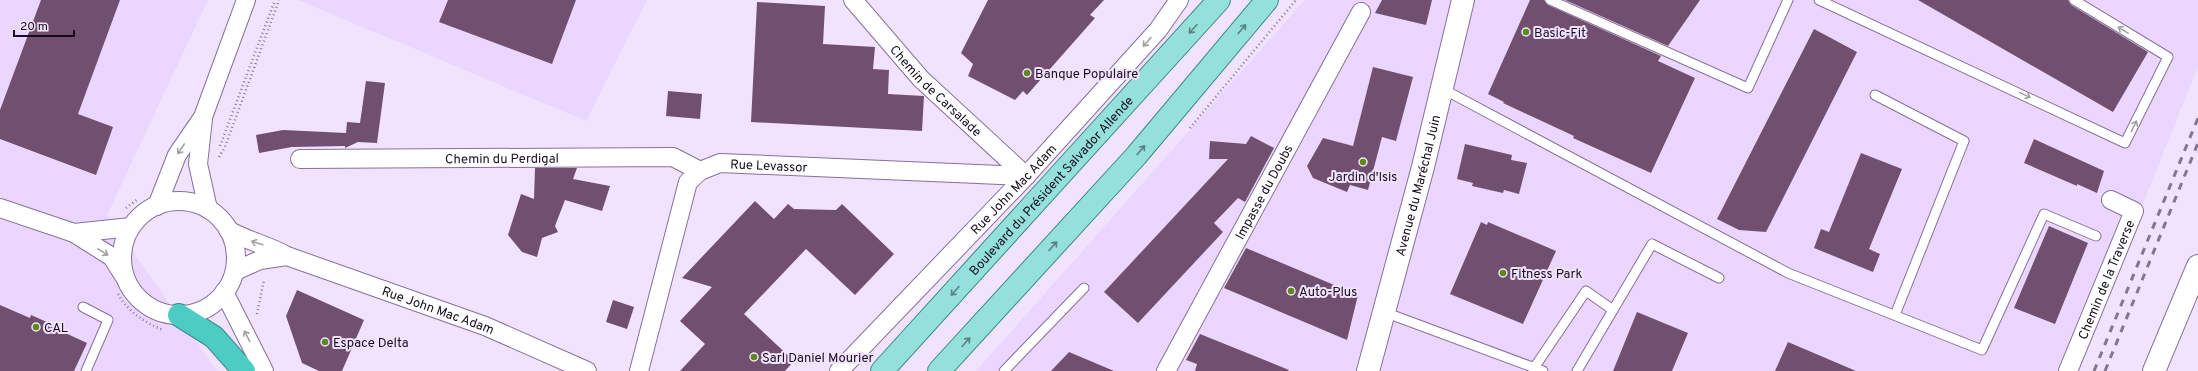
<svg xmlns="http://www.w3.org/2000/svg" width="2198" height="371" font-family="Overpass,sans-serif">
<rect width="100%" height="100%" fill="#f1e3fe"/>
<path fill="#ebd6ff" d="M0 0H208L107 215 217 371H0Z
M298 0H647L586 121Z
M1305 0H2198V66L2076 371H976Z"/>
<path fill="#71506f" d="M41 0H120L78 114 113 127 96 175 0 139V110Z
M448 0H576L552 64 439 22Z
M988 0H1104L1090 15 1095 18 1027 95 1023 91 1015 100 968 76 973 64 961 53Z
M1382 0H1432L1426 25 1375 13Z
M1530 0H1544L1548 5 1661 56 1658 61 1695 78 1651 173 1573 138 1574 136 1503 103 1504 102 1488 94Z
M1565 0H1700L1668 46Z
M1918 0H2068L2071 5 2148 52 2113 112Z
M757 2 825 6 823 44 875 47 873 69 889 70 888 94 924 96 922 131 751 122Z
M1814 29 1857 52 1766 232 1739 230 1717 219Z
M1373 67 1413 77 1396 141 1382 137 1368 190 1350 185 1347 192 1313 178 1307 166 1323 138 1353 146Z
M366 81 385 83 377 143 358 142 345 148V146L292 147 259 153 256 135 283 130 346 133 347 122 360 123Z
M668 91 702 94 700 119 666 116Z
M1251 136 1274 148 1245 202 1238 198 1214 223 1223 232 1138 323 1104 292 1228 159H1209L1210 141 1246 144Z
M2034 139 2104 171 2097 193 2077 184V186L2024 163Z
M1465 144 1512 155 1511 160 1527 163 1519 194 1504 190 1503 193 1472 186 1473 183 1457 179Z
M1861 153 1902 169 1869 249 1880 254 1873 272 1814 248 1821 229 1829 232Z
M535 168H577L573 179 610 186 602 211 565 200 555 226 558 232 542 238 537 257 522 252 508 235 521 194 534 199Z
M755 201 774 219 788 204 794 209 836 210 842 204 894 254 855 295 806 249 744 314 794 361 785 371H680L705 344 680 321 712 287 682 278Z
M1481 222 1487 225 1488 222 1556 251 1523 324 1450 294Z
M2049 226 2088 243 2055 324 2014 308Z
M1246 248 1358 295 1347 340 1224 288Z
M297 290 364 320 342 371H319L302 363 286 316Z
M613 300 634 307 627 329 606 322Z
M0 305 30 318 31 315 49 323 48 325 87 343 74 371H0Z
M1637 312 1688 333 1672 371H1613Z
M1200 334 1289 370 1288 371H1195L1197 364 1186 360Z
M1788 342 1856 371H1775Z
M1069 352 1114 371H1051Z"/>
<g fill="none" stroke-linecap="round" stroke-linejoin="round">
<g stroke="#867199" stroke-width="11">
<path id="lane" d="M1550 0 1748 88 1788 0
M1819 0 2125 143 2168 57 2074 0
M1441 88 1788 273 1982 350 2044 214 2096 236
M1875 95 1964 141 1895 315
M83 307 108 320 86 371
M1384 312 1543 371
M1534 368 1586 291 1613 310
M1004 371 1084 288
M1577 371 1652 244 1719 278"/>
</g>
<g stroke="#867199" stroke-width="20">
<g id="street">
<path id="s1" d="M853 0 921 79 1026 176"/>
<path d="M203 119 198 164 208 209"/>
<path id="s2" d="M300 159 673 157 700 171"/>
<circle cx="179" cy="258" r="57"/>
<path d="M157 206 177 155 203 117 246 0"/>
<path d="M0 208 74 233 112 257 124 276"/>
<path id="s3" d="M228 230C247 241 268 245 287 256L485 326 587 371"/>
<path d="M74 233 131 227"/>
<path d="M235 271 260 260 287 256"/>
<path d="M224 292 264 371"/>
<path id="s4" d="M639 371 688 182 700 171 720 163 1026 176"/>
<path id="s5" d="M839 371 1026 176 1158 30 1179 0"/>
<path id="s6" d="M1166 371 1361 12"/>
<path id="s7" d="M2068 371 2134 211 2111 200"/>
</g>
</g>
<g stroke="#867199" stroke-width="24">
<g id="secondary">
<path id="s8" d="M1368 371 1423 167 1463 0"/>
<path d="M2154 371 2198 266"/>
</g>
</g>
<g stroke="#3a8a89" stroke-width="24">
<g id="primary">
<path id="s9" d="M882 371 1219 0"/>
<path d="M939 371 1136 156 1267 0"/>
</g>
</g>
<g stroke="#3a8a89" stroke-width="24">
<path id="highway" d="M179 315 214 337 244 371"/>
</g>
<path stroke="#867a8f" stroke-width="2.5" stroke-dasharray="1 3" stroke-linecap="butt" d="M1190 128 1296 0
M220 146 275 0
M219 157 225 147 279 0
M126 208 138 199
M118 294C129 313 144 322 163 330
M257 314 264 280"/>
<use href="#lane" stroke="#fff" stroke-width="9"/>
<use href="#street" stroke="#fff" stroke-width="18"/>
<use href="#secondary" stroke="#fff" stroke-width="22"/>
<use href="#primary" stroke="#94e0db" stroke-width="22"/>
<use href="#highway" stroke="#4dccc3" stroke-width="22"/>
<path stroke="#82778c" stroke-width="3" stroke-dasharray="7 7" stroke-linecap="butt" d="M2094 371 2198 118
M2105 371 2198 143"/>
</g>
<defs><path id="oneway-shaft" d="M-6 0H5M1.5-3L5.5 0L1.5 3" fill="none" stroke-width="1.6" stroke-linecap="round" stroke-linejoin="round"/></defs>
<g stroke="#5c8286">
<use href="#oneway-shaft" transform="translate(1193 29) rotate(132)"/>
<use href="#oneway-shaft" transform="translate(1242 29) rotate(-50)"/>
<use href="#oneway-shaft" transform="translate(1141 150) rotate(-50)"/>
<use href="#oneway-shaft" transform="translate(1053 246) rotate(-48)"/>
<use href="#oneway-shaft" transform="translate(955 291) rotate(132)"/>
<use href="#oneway-shaft" transform="translate(966 342) rotate(-48)"/>
</g>
<g stroke="#a29fa5">
<use href="#oneway-shaft" transform="translate(2123 30) rotate(-149)"/>
<use href="#oneway-shaft" transform="translate(1147 42) rotate(132)"/>
<use href="#oneway-shaft" transform="translate(2025 95) rotate(25)"/>
<use href="#oneway-shaft" transform="translate(2134 126) rotate(-63)"/>
<use href="#oneway-shaft" transform="translate(181 149) rotate(124)"/>
<use href="#oneway-shaft" transform="translate(257 243) rotate(-162)"/>
<use href="#oneway-shaft" transform="translate(103 252) rotate(32)"/>
<use href="#oneway-shaft" transform="translate(247 336) rotate(-117)"/>
</g>
<g fill="#5f8916" stroke="#f1e3fe" stroke-width="1.5">
<circle cx="1526" cy="32" r="4"/>
<circle cx="1027" cy="73" r="4"/>
<circle cx="1363" cy="162" r="4"/>
<circle cx="1503" cy="273" r="4"/>
<circle cx="1291" cy="291" r="4"/>
<circle cx="36" cy="327" r="4"/>
<circle cx="325" cy="342" r="4"/>
<circle cx="754" cy="357" r="4"/>
</g>
<g text-anchor="middle" stroke-width="4" stroke-linejoin="round" paint-order="stroke">
<g font-size="13" fill="#170e1d" stroke="#f1e3fe" text-anchor="start">
<text x="1534" y="37">Basic-Fit</text>
<text x="1035" y="78">Banque Populaire</text>
<text x="1363" y="181" text-anchor="middle">Jardin d'Isis</text>
<text x="1511" y="278">Fitness Park</text>
<text x="1299" y="296">Auto-Plus</text>
<text x="44" y="332">CAL</text>
<text x="333" y="347">Espace Delta</text>
<text x="762" y="362">Sarl Daniel Mourier</text>
</g>
<g font-size="13" fill="#170e1d" stroke="#f1e3fe">
<text dy="5" stroke="none"><textPath href="#s1" startOffset="123">Chemin de Carsalade</textPath></text>
<text dy="5" stroke="none"><textPath href="#s2" startOffset="202">Chemin du Perdigal</textPath></text>
<text dy="5" stroke="none"><textPath href="#s4" startOffset="282">Rue Levassor</textPath></text>
<text dy="5" stroke="none"><textPath href="#s9" startOffset="251">Boulevard du Président Salvador Allende</textPath></text>
<text dy="5" stroke="none"><textPath href="#s8" startOffset="192">Avenue du Maréchal Juin</textPath></text>
<text dy="5" stroke="none"><textPath href="#s5" startOffset="252">Rue John Mac Adam</textPath></text>
<text dy="5" stroke="none"><textPath href="#s6" startOffset="204">Impasse du Doubs</textPath></text>
<text dy="5" stroke="none"><textPath href="#s7" startOffset="99">Chemin de la Traverse</textPath></text>
<text dy="5" stroke="none"><textPath href="#s3" startOffset="225">Rue John Mac Adam</textPath></text>
</g>
</g>
<path d="M14 30v6h60v-6" fill="none" stroke="#170e1d" stroke-width="2"/>
<text x="20" y="30" font-size="12" fill="#170e1d" stroke="#f1e3fe" stroke-width="3" paint-order="stroke">20 m</text>
</svg>
